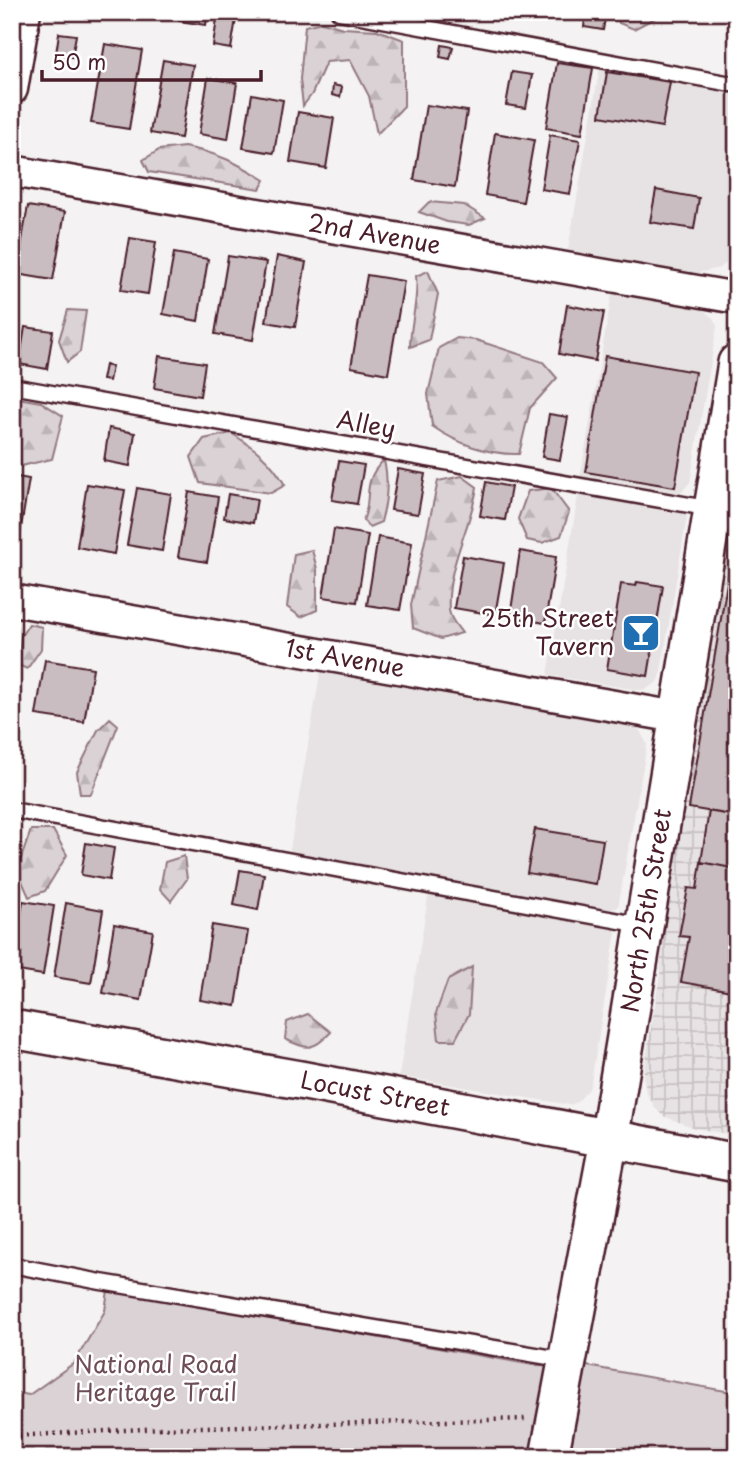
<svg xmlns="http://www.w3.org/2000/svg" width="749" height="1469" font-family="'Playpen Sans',sans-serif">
<defs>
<pattern id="industrial-grid" width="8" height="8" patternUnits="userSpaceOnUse" patternTransform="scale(1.75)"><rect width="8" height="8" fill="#e7e2e3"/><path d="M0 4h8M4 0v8" fill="none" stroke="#c8c1c3"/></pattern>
<pattern id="forest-firs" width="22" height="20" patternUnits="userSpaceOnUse" patternTransform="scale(1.75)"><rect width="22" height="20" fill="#dbd2d5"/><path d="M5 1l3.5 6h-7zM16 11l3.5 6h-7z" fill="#bdb4b7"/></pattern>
</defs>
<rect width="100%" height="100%" fill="#f4f2f2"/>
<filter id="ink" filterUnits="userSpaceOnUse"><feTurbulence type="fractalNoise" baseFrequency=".0143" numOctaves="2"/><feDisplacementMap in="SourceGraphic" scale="14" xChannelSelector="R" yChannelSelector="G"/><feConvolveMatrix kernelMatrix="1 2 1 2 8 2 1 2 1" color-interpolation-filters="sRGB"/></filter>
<g filter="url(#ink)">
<path fill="#e7e2e3" d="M600 67 737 91V223L731 258 720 268 697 273 568 250Z
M612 293 702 309 713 318 717 326 690 482 681 493 673 495 580 480Z
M579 490 685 511 687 516 660 677 655 684 646 689 638 690 548 675Z
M321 669 602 719 639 729 647 744 618 907 605 912 289 855Z
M429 892 613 925 616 931 591 1082 589 1089 577 1102 570 1105 399 1076Z"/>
<path fill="url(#industrial-grid)" d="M737 447V1136L695 1128 663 1116 655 1108 646 1091 643 1076 660 975 667 860Z"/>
<path fill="#dbd2d5" stroke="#927880" stroke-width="2" d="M108 1290 533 1365 587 1366 737 1393V1457H12V1392L29 1395 74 1363 105 1311Z"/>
<path fill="url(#forest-firs)" stroke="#927880" stroke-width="2" d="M617 12H658L655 18 634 29 619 23Z
M322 22 343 28 377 30 404 40V106L377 134 369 96 350 60 326 62 312 94 303 106 300 79 305 26Z
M184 147C215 152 238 163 265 180L260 189 149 172 143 160 159 150Z
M429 202 464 205 485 218 469 225 447 222 419 212Z
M428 271 438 294 429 340 410 347C410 323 419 300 416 276Z
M68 310 86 311 80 352 67 362 59 340Z
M457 338 476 340 543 362 557 378 530 408 519 454C488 455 456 443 432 426L428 394 439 348Z
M12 397 41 402 63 416 52 459 21 466 12 464Z
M231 433C255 448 271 460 285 485L271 493 200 483 191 457 204 439Z
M384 460C389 481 387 501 381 522L369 527 363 520C373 500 360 482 384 460Z
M462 476 477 487C471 528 446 567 449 610 450 619 457 626 462 633L441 639 413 628 411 605 438 481Z
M551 488 569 512 561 536 542 543 527 540 518 519 528 491Z
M312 550 317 569V610L301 617 287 607 294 554Z
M29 624 42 627 41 649 27 669 18 665 21 636Z
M110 718 118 725 91 794H80L77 772 98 730Z
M31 830H53L67 855 45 891 29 897 17 870Z
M184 856 187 879 171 901 160 889 165 862Z
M472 967 469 1014 455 1040H439L436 1013 448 980Z
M308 1014 331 1032C313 1051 307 1050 285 1039L287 1022Z"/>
<path fill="#cabdc1" stroke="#4a1f2b" stroke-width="2" d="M180 12H208L206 25 179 21Z
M218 12 237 13 231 49 213 46Z
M586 12H606L603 30 584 27Z
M59 33 76 35 72 57 56 54Z
M105 44 142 50 129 129 91 123Z
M442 45 453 47 450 59 440 57Z
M163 60 193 65 181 138 150 133Z
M557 63 593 68 582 134 546 128Z
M512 72 532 75 526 108 506 105Z
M607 72 670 82 662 127 600 116Z
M208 78 237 83 228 139 199 134Z
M333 85 342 87 340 97 332 95Z
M252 94 283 100 274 153 243 148Z
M426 105 467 111 455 187 414 180Z
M298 112 334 118 326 168 290 162Z
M495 133 534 140 523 202 485 195Z
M550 135 580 140 570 194 541 189Z
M656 190 699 198 694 229 650 222Z
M28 206 65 212 53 280 16 274Z
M130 238 156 242 148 294 121 290Z
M174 253 208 259 198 321 163 314Z
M228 256 266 262 253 340 215 334Z
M277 256 306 262 295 327 266 322Z
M367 275 404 281 388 374 351 367Z
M567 305 604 312 595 361 559 354Z
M25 327 53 331 47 369 19 364Z
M159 356 205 363 200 396 154 388Z
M605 356 695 372 675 487 586 472Z
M105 365 112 367 109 381 102 380Z
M549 414 568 417 560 460 542 457Z
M109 428 135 433 130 466 104 461Z
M339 461 364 465 357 504 332 500Z
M398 469 425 474 418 514 391 510Z
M12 476 29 479 18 546 12 545Z
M486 482 511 487 505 520 480 516Z
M87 484 125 490 114 554 77 547Z
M137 488 171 494 162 551 127 545Z
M189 492 218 497 207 562 178 557Z
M228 494 257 499 253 523 224 518Z
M737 524V816L689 808Z
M334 529 368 535 357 602 323 597Z
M378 537 412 543 400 610 367 605Z
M520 551 556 557 545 623 510 617Z
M463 556 504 563 495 615 454 608Z
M637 582 663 586 648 676 607 669 621 584 636 586Z
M45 660 93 668 84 722 36 715Z
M709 811 737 816V869L701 862Z
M535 829 603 840 596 884 527 873Z
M86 843 114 848 109 880 81 875Z
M701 862 737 869V992L681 982 689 937 679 936 688 888 697 889Z
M240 870 264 874 258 910 234 905Z
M23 901 54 906 43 975 12 970Z
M66 903 103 910 91 983 54 977Z
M114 924 153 931 141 1000 103 993Z
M212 925 248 931 236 1006 200 1000Z"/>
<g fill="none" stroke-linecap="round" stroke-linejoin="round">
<g stroke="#4a1f2b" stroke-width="19">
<path id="service" d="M339 12 737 85
M12 386 712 509
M12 810 642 925
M12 1265 101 1282 566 1360"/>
</g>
<g stroke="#4a1f2b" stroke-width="35">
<g id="minor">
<path d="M12 89 25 12"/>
<path id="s1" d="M12 171 737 298"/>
<path id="s2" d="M12 600 677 717"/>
</g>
</g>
<g stroke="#4a1f2b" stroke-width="42">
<g id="tertiary">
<path id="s3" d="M12 1029 300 1080 737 1163"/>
<path id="s4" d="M549 1457 609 1140 737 363"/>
</g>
</g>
<path stroke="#4a1f2b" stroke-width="4.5" stroke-dasharray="2 5" stroke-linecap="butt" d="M12 1436 163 1428 526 1419"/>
<use href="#service" stroke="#fff" stroke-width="14"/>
<use href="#minor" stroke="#fff" stroke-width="30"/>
<use href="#tertiary" stroke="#fff" stroke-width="37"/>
</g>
</g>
<defs>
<g id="bar-square" transform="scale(2.0125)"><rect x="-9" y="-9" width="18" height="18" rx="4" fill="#1f6fb2" stroke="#fff"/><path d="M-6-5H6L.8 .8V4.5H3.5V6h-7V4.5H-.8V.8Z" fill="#fff"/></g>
</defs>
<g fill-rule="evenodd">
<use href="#bar-square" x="641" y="633"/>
</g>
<g text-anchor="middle" stroke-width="5" stroke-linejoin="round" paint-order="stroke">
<g font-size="24" fill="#4a1f2b" stroke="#fff">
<text dy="8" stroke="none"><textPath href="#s1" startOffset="368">2nd Avenue</textPath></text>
<text transform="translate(366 425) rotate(10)" y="8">Alley</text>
<text dy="8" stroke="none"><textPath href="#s2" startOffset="338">1st Avenue</textPath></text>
<text dy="8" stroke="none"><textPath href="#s4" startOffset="555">North 25th Street</textPath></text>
<text dy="8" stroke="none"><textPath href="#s3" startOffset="369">Locust Street</textPath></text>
</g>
<g font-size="24" fill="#4a1f2b" stroke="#fff" text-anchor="end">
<text x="614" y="627">25th Street<tspan x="614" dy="28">Tavern</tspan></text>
</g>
<g font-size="24" fill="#6e4c56" stroke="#fff">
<text x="156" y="1373">National Road<tspan x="156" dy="28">Heritage Trail</tspan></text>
</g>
</g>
<rect width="749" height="1469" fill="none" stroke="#fff" stroke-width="42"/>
<rect x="21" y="21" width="707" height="1427" fill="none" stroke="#4a1f2b" stroke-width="2.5" filter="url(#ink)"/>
<path d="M42 70v10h219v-10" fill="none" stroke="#4a1f2b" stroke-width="3.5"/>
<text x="52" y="70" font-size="21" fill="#4a1f2b" stroke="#ffffff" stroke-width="5" paint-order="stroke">50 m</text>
</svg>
